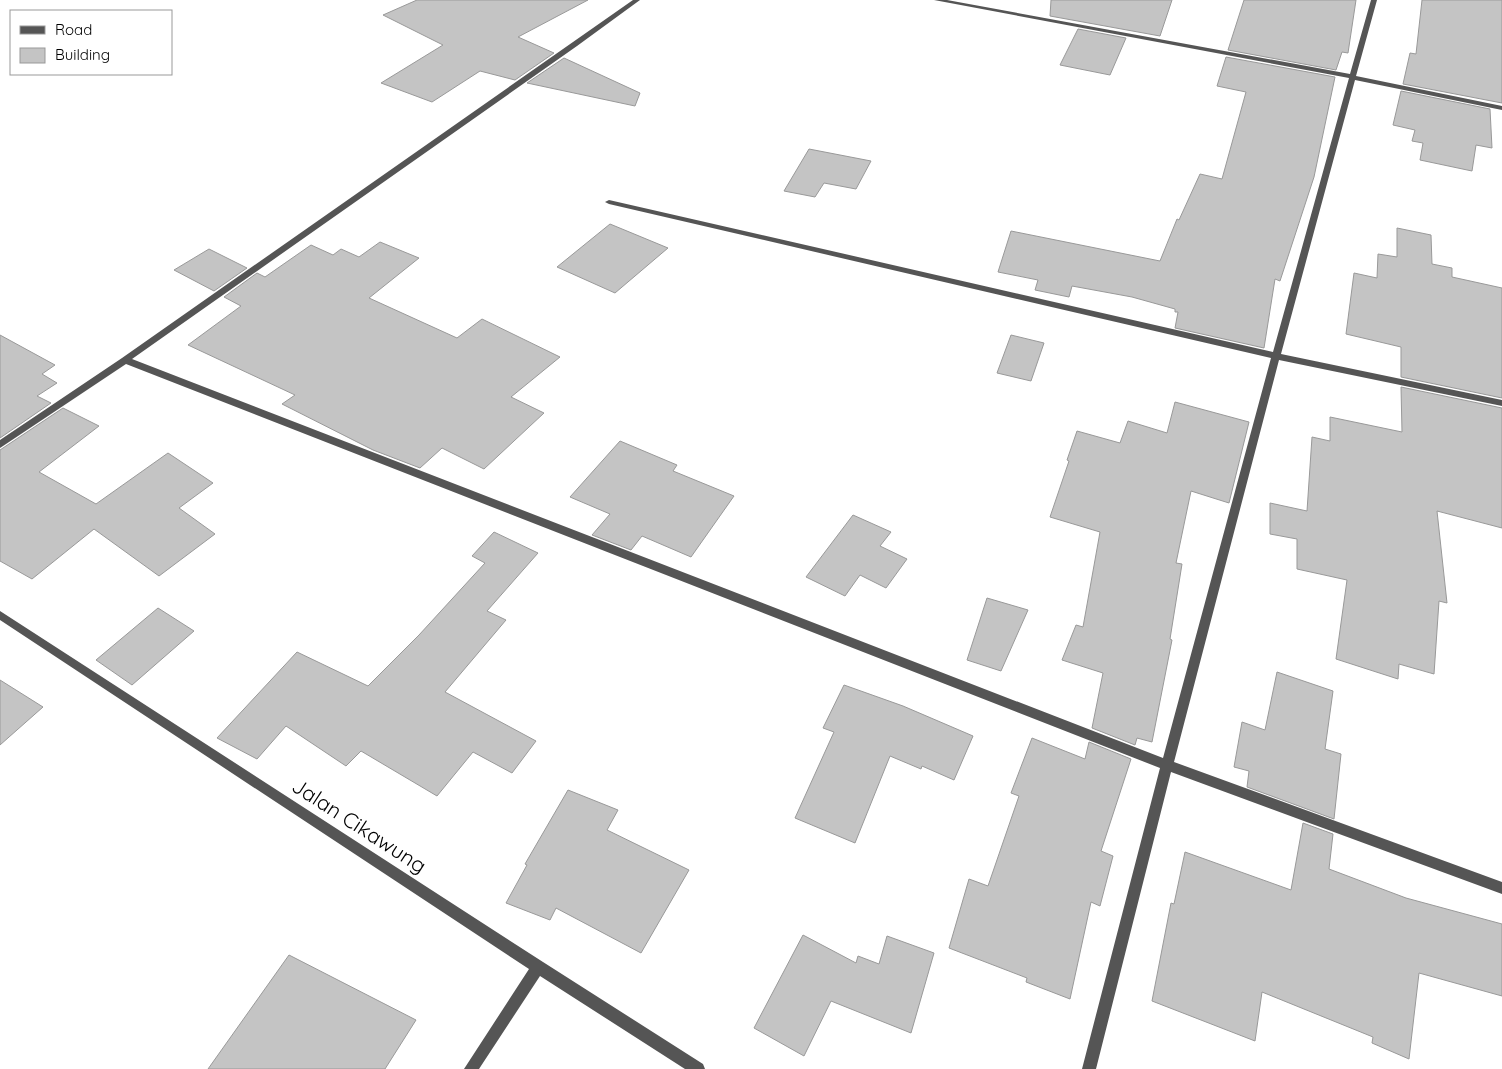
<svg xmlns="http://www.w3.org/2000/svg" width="1502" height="1069" font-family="Quicksand,sans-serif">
<rect width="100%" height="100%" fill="#fff"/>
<path fill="#c4c4c4" stroke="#999" d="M417 0H588L518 37 554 53 515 80 480 71 432 102 381 83 443 45 383 15Z
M1051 0H1172L1160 36 1050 16Z
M1244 0H1356L1348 53 1342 52 1336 70 1228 50Z
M1422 0H1502V103L1403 84 1410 53 1416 54Z
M1078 29 1126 38 1110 75 1060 65Z
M1226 57 1335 77 1314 177 1280 281 1275 279 1264 348 1175 328 1178 312H1175V309L1132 297 1072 286 1069 297 1035 290 1038 280 998 272 1011 231 1160 261 1177 219 1179 220 1200 174 1222 179 1246 92 1217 86Z
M564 58 640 93 635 106 527 83Z
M1401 91 1490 109 1492 148 1476 145 1472 171 1420 160 1423 143 1412 141 1415 130 1393 125Z
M809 149 871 161 856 189 824 183 815 197 784 191Z
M610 224 668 248 615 293 557 267Z
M1397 228 1431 235 1432 264 1452 268V277L1502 288V398L1401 377V347L1346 334 1354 273 1377 278 1378 254 1397 257Z
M380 242 419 258 369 298 457 338 482 319 560 357 511 397 544 413 484 469 442 448 420 468 373 450 282 404 295 395 188 345 241 306 224 297 257 273 265 277 311 245 333 255 341 249 359 257Z
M209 249 247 268 214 291 174 270Z
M0 335 55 365 42 374 57 383 37 396 51 403 0 438Z
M1011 335 1044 343 1031 381 997 373Z
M1401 387 1502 408V528L1437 511 1447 603 1439 601 1434 674 1399 664 1398 679 1336 659 1347 580 1297 569V539L1270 534V503L1307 511 1312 437 1330 441V417L1402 432Z
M1175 402 1249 422 1229 503 1191 491 1176 563 1182 564 1170 639 1172 640 1152 742 1137 738 1135 745 1092 728 1103 673 1062 660 1076 625 1083 627 1100 532 1050 517 1069 461 1067 460 1077 431 1120 443 1128 421 1167 433Z
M63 408 99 426 39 472 96 504 168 453 213 483 179 508 215 534 159 576 94 529 32 579 0 561V450Z
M620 441 677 465 673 471 734 496 691 557 642 536 631 550 592 535 610 514 570 497Z
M853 515 891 532 880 546 907 559 886 588 860 575 845 596 806 577Z
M494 532 538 553 487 611 506 620 445 692 536 741 512 773 473 752 437 796 361 751 346 766 286 726 257 759 217 738 297 652 368 686 419 635 485 563 472 556Z
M987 598 1028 610 1001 671 967 660Z
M158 608 194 631 132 685 96 660Z
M1277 672 1333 691 1325 749 1341 754 1334 819 1247 787 1249 771 1234 767 1242 722 1265 730Z
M0 680 43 707 0 745Z
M844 685 903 706 973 736 954 780 922 766 921 769 890 756 855 843 795 818 834 732 823 728Z
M1032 738 1085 759 1089 742 1131 759 1101 851 1113 856 1100 906 1091 902 1070 999 1026 982 1027 978 949 948 969 879 988 886 1019 796 1011 793Z
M568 790 618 810 607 830 689 870 641 953 556 908 550 920 506 903 527 865 525 864Z
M1303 823 1333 834 1329 869 1406 898 1502 924V996L1419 973 1409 1059 1372 1043 1373 1037 1262 992 1255 1041 1152 1001 1171 903 1174 904 1185 852 1291 890Z
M803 935 856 963 858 956 879 964 887 936 934 953 911 1033 831 1001 804 1056 754 1028Z
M289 955 416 1020 385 1069H208Z"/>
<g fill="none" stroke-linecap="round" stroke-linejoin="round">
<path fill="#555" fill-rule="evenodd" d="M633 0H640L577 46 132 359 1163 758 1271 358 609 204 605 202 609 200 1273 352 1349 78 934 0H947L1350 74 1371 0H1377L1356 76 1502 106V110L1355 80 1281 354 1502 400V406L1279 360 1174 762 1502 882V894L1171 772 1096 1069H1082L1160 768 126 364 0 448V440L122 358Z
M0 611 543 962 703 1064 705 1069H685L540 976 479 1069H464L529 969 0 620Z"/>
</g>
<g text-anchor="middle" stroke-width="5" stroke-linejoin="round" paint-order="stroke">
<g font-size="21" fill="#000" stroke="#fff">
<text transform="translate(359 826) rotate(33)" y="7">Jalan Cikawung</text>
</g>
</g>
<rect x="10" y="10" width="162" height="65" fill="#ffffff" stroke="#999999"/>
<rect x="20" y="26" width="25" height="8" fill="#555555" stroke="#999999"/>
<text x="55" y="35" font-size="15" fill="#000000">Road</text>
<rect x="20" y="48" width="25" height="15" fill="#c4c4c4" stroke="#999999"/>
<text x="55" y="60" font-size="15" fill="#000000">Building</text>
</svg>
